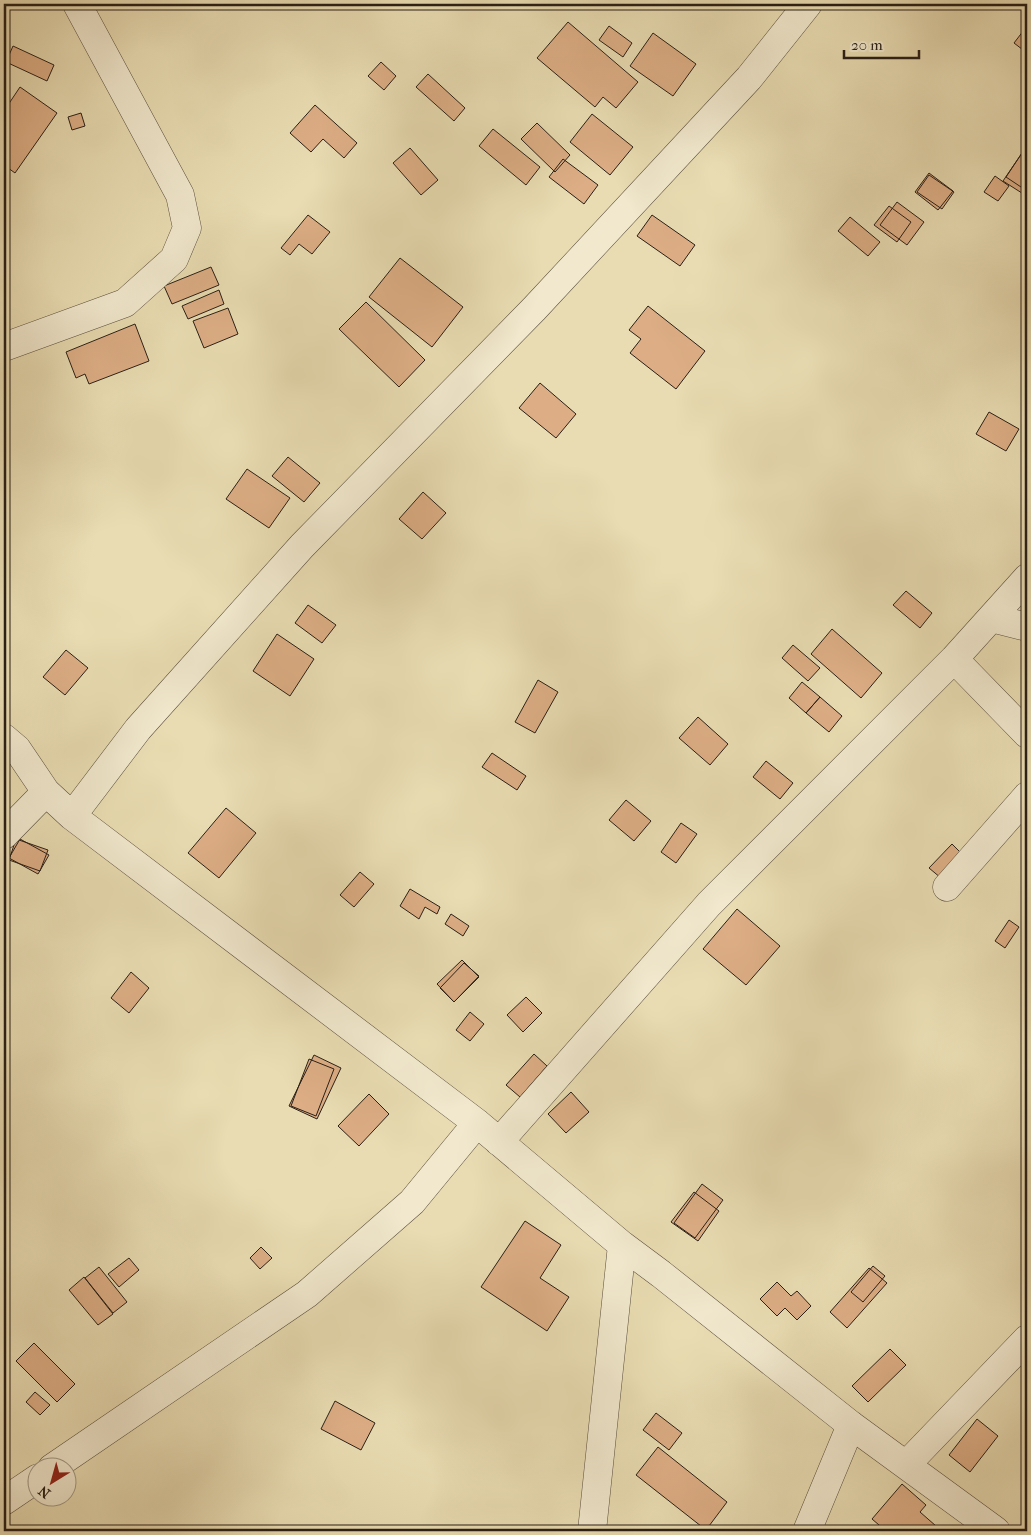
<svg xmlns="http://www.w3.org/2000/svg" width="1031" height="1535" font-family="'IM FELL French Canon',serif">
<rect width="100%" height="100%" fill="#e9dcb2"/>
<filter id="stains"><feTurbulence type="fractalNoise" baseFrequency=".004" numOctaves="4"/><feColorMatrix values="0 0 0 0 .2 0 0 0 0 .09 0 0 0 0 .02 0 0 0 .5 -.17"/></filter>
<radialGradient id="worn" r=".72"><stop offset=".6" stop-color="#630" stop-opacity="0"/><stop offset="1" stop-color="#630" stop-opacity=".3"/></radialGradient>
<path fill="#ddae85" stroke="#291f16" d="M568 22 638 82 616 108 603 97 595 107 537 58Z
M609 26 632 43 623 57 599 40Z
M1027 26V53L1014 43Z
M653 33 696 64 673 96 630 66Z
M13 46 54 65 47 81 6 62Z
M381 62 396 76 384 90 368 76Z
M428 74 465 108 454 121 416 87Z
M20 87 57 113 15 173 4 165V111Z
M315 105 357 143 344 158 323 139 311 152 290 133Z
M81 113 85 126 72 130 68 117Z
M592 114 633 147 610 175 570 142Z
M537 123 570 155 555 172 521 139Z
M493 129 540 167 526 185 479 146Z
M410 148 438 180 421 195 393 163Z
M1024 150 1027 152V191L1006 177Z
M1022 153 1027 156V191L1025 195 1003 181Z
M563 159 598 185 584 204 549 177Z
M929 173 953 191 938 210 915 192Z
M929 175 954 192 942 209 917 192Z
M995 176 1009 186 998 201 984 192Z
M897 202 924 222 907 245 880 225Z
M889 206 911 222 897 242 874 225Z
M308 215 330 232 312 254 299 244 290 255 281 248Z
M652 215 695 245 680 266 637 236Z
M850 217 880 242 868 256 838 231Z
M400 258 463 307 432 347 369 297Z
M211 267 219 285 172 304 164 286Z
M219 290 224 304 188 319 182 306Z
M366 302 425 360 399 387 339 329Z
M648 306 705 351 676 389 630 353 641 339 629 330Z
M228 308 238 334 204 348 193 321Z
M135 324 149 361 89 384 85 374 76 378 66 352Z
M540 383 576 414 556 438 519 408Z
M989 412 1019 429 1006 451 976 434Z
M288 457 320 483 304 502 272 476Z
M247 469 290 498 269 528 226 499Z
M423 492 446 513 422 539 399 519Z
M906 591 932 613 920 628 893 605Z
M308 605 336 625 322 643 295 623Z
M832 629 882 673 861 698 811 654Z
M277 634 314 659 290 696 253 671Z
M793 645 820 668 808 681 782 658Z
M66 650 88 668 65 695 43 677Z
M538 680 558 692 535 733 515 722Z
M802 682 820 697 806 713 789 698Z
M820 697 842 716 829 732 806 713Z
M698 717 728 744 710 765 679 738Z
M492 753 526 776 517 790 482 767Z
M766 761 793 783 780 799 753 777Z
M626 800 651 821 634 841 609 820Z
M226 808 256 833 219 878 188 853Z
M681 823 697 834 676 863 661 852Z
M16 839 48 850 40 871 9 860Z
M20 839 49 855 38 874 9 858Z
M952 844 963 855 941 878 929 868Z
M360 872 374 884 354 907 340 895Z
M410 889 440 907 437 914 425 907 419 919 400 906Z
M737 909 780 946 746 985 703 949Z
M451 914 469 926 463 936 445 924Z
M1009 920 1019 927 1005 948 995 941Z
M462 960 479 977 454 1002 437 984Z
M464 963 479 976 454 1002 440 988Z
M131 972 149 988 129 1013 111 998Z
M526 997 542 1013 523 1032 507 1015Z
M470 1012 484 1024 470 1041 456 1030Z
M534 1054 547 1066 520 1097 506 1085Z
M314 1055 341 1068 317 1119 289 1106Z
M309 1059 334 1069 316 1116 291 1106Z
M571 1092 589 1112 566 1133 548 1114Z
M369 1094 389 1114 359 1146 338 1126Z
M702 1184 723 1200 695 1238 674 1223Z
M694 1192 719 1211 698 1241 671 1222Z
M525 1221 561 1245 540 1278 569 1297 547 1331 481 1287Z
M261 1247 272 1258 260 1269 250 1258Z
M129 1258 139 1270 119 1287 108 1274Z
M873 1266 885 1276 863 1302 851 1292Z
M99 1267 127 1302 113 1313 85 1278Z
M869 1268 887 1283 847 1328 830 1312Z
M84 1277 113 1314 98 1325 69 1290Z
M777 1282 791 1296 797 1291 811 1306 797 1320 785 1308 777 1316 760 1299Z
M34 1343 75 1384 57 1402 16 1361Z
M890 1349 906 1365 868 1402 852 1386Z
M35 1392 50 1405 40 1415 26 1402Z
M335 1401 375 1423 361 1450 321 1429Z
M656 1413 682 1433 669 1450 643 1430Z
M977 1419 998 1436 970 1472 949 1455Z
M658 1447 727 1502 706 1530 636 1475Z
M902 1484 926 1505 920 1512 936 1526 931 1531H886L872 1519Z"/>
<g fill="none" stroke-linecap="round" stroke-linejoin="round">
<g stroke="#594e3d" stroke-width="29">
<path id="minor" d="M4 347 125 303 174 259 187 228 180 195 77 4
M991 618 1027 627
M954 659 1027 734
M4 738 17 749 46 792 72 816 477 1123 622 1245 661 1274 851 1425 996 1531
M72 816 138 729 302 546 534 309 749 78 808 4
M4 835 46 792
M947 887 1027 796
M499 1142 709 904 954 659 1027 578
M906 1465 1027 1339
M52 1468 307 1294 412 1202 477 1123
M4 1501 38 1478
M592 1531 622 1245
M807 1531 851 1425"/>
</g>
<use href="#minor" stroke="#f1e8cd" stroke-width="28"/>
</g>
<rect width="1031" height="1535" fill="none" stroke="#e9dcb2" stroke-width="20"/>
<rect x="5" y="5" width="1021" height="1525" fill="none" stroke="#291f16" stroke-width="2.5"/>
<rect x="10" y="10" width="1011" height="1515" fill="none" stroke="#291f16"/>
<g transform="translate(52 1482) rotate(217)"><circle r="24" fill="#f1e8cd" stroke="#a19884"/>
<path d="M0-4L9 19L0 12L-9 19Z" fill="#8f2418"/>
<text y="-8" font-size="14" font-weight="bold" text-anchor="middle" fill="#291f16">N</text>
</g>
<path d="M844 50v8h75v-8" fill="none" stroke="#291f16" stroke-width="2.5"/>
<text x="851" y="50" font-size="15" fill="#291f16" stroke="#f1e8cd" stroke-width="4" paint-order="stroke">20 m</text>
<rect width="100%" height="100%" filter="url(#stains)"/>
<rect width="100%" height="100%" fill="url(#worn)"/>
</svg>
